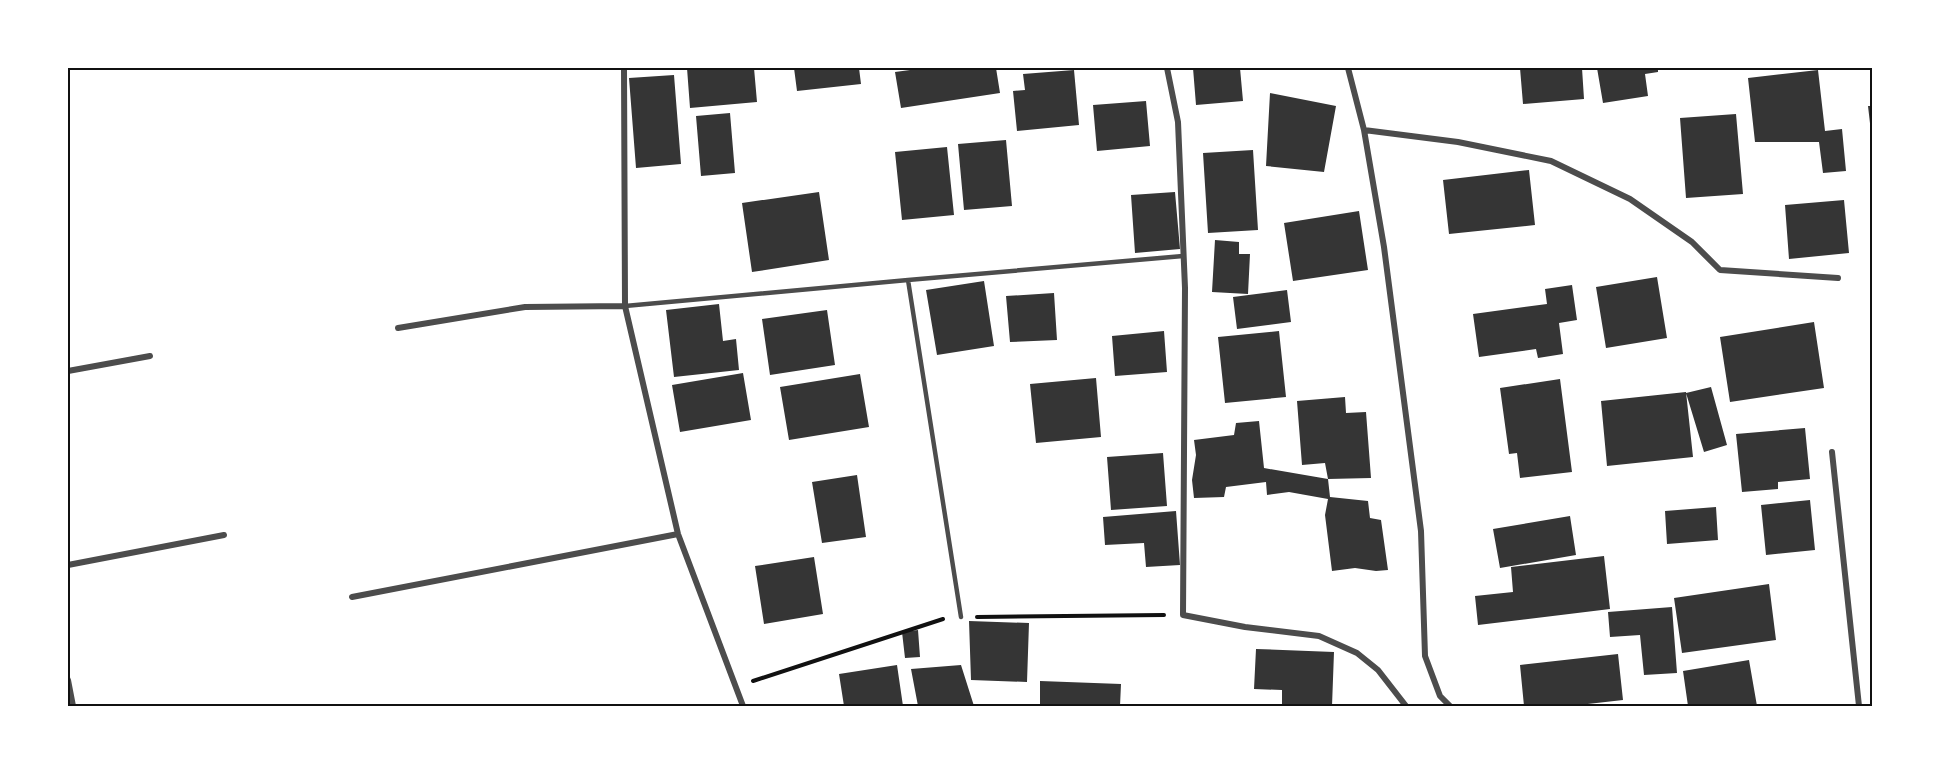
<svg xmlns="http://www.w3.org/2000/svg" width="1940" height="774" font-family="'Libre Baskerville',serif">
<rect width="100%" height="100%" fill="#fff"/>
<path fill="#353535" d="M687 68H754L757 102 690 108Z
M794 68H859L861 84 797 91Z
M925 68H996L1000 93 901 108 895 72Z
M1193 68H1240L1243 101 1196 105Z
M1520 68H1582L1584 99 1523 104Z
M1597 68H1658V72L1645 74 1648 96 1603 103Z
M1074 70 1079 125 1017 131 1013 91 1025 90 1023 74Z
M1818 70 1825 131 1842 129 1846 171 1823 173 1819 142H1755L1748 78Z
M674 75 681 164 636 168 629 78Z
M1270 93 1336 106 1324 172 1266 166Z
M1146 101 1150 146 1097 151 1093 105Z
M1868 106H1872V132H1871Z
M730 113 735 173 701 176 696 116Z
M1736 114 1743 194 1686 198 1680 118Z
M1006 140 1012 206 964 210 958 144Z
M947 147 954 215 902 220 895 152Z
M1253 150 1258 230 1208 233 1203 153Z
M1529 170 1535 225 1449 234 1443 180Z
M819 192 829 260 752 272 742 203Z
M1175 192 1180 249 1135 253 1131 195Z
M1844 200 1849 253 1789 259 1785 205Z
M1359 211 1368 270 1293 281 1284 223Z
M1215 240 1239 242V254H1250L1248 294 1212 292Z
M1657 277 1667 338 1606 348 1596 287Z
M984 281 994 346 937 355 926 290Z
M1572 285 1577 320 1559 323 1563 354 1538 358 1536 349 1479 357 1473 314 1547 304 1545 289Z
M1287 290 1291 322 1237 329 1233 297Z
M1054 293 1057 340 1010 342 1006 296Z
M719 304 723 341 736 339 739 370 674 377 666 310Z
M827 310 835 365 770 375 762 319Z
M1814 322 1824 388 1730 402 1720 337Z
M1164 331 1167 372 1115 376 1112 336Z
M1279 331 1286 397 1225 403 1218 337Z
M743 373 751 420 680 432 672 385Z
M860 374 869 427 789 440 780 387Z
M1096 378 1101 437 1036 443 1030 384Z
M1560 379 1572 472 1520 478 1517 453 1509 454 1500 388Z
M1711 387 1727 445 1704 452 1686 393Z
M1686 392 1693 457 1607 466 1601 401Z
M1345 397 1346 413 1366 412 1371 478 1328 479 1325 463 1302 465 1297 401Z
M1259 421 1264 468 1328 479 1330 497 1368 501 1370 518 1381 520 1388 570 1376 571 1355 568 1332 571 1325 515 1328 499 1289 492 1267 495 1266 482 1226 487 1224 497 1194 498 1192 480 1196 455 1194 440 1234 435 1236 423Z
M1805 428 1810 479 1778 482V489L1742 492 1736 434Z
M1163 453 1167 506 1111 510 1107 457Z
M857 475 866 537 822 543 812 482Z
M1810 500 1815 550 1766 555 1761 505Z
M1716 507 1718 540 1667 544 1665 511Z
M1176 511 1180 565 1146 567 1144 543 1105 545 1103 517Z
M1570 516 1576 555 1500 568 1493 529Z
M1604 556 1610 609 1478 625 1475 596 1513 592 1511 567Z
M814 557 823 614 764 624 755 566Z
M1769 584 1776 640 1682 653 1674 598Z
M1672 607 1677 673 1644 675 1640 635 1610 637 1608 612Z
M969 621 1029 623 1027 682 971 680Z
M918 630 920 657 905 658 902 632Z
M1256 649 1334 652 1332 706H1282V690L1254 689Z
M1618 654 1623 700 1570 706H1524L1520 665Z
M1749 660 1757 706H1688L1683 671Z
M897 665 903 706H844L839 674Z
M961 665 974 706H918L911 669Z
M1040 681 1121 684 1120 706H1040Z"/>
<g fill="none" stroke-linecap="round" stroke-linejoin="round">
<path stroke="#111" stroke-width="4" d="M977 617 1164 615
M753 681 943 619"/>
<path stroke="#4c4c4c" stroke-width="4.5" d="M908 280 1183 256
M625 306 908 280 961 617"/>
<path stroke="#4c4c4c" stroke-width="6" d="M624 68 625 306 678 534 743 706
M1167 68 1178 122 1185 288 1183 615 1245 627 1319 636 1357 653 1378 670 1406 706
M1348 68 1364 130 1384 247 1421 531 1425 656 1440 696 1450 706
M1364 130 1458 142 1551 161 1630 199 1692 242 1720 270 1838 278
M398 328 525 307 625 306
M68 371 150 356
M1832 452 1859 706
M68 565 224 535
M352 597 678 534
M68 680 73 706"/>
</g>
<rect width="1940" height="774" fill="none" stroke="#ffffff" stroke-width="138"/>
<rect x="69" y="69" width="1802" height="636" fill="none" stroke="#111" stroke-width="2"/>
</svg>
